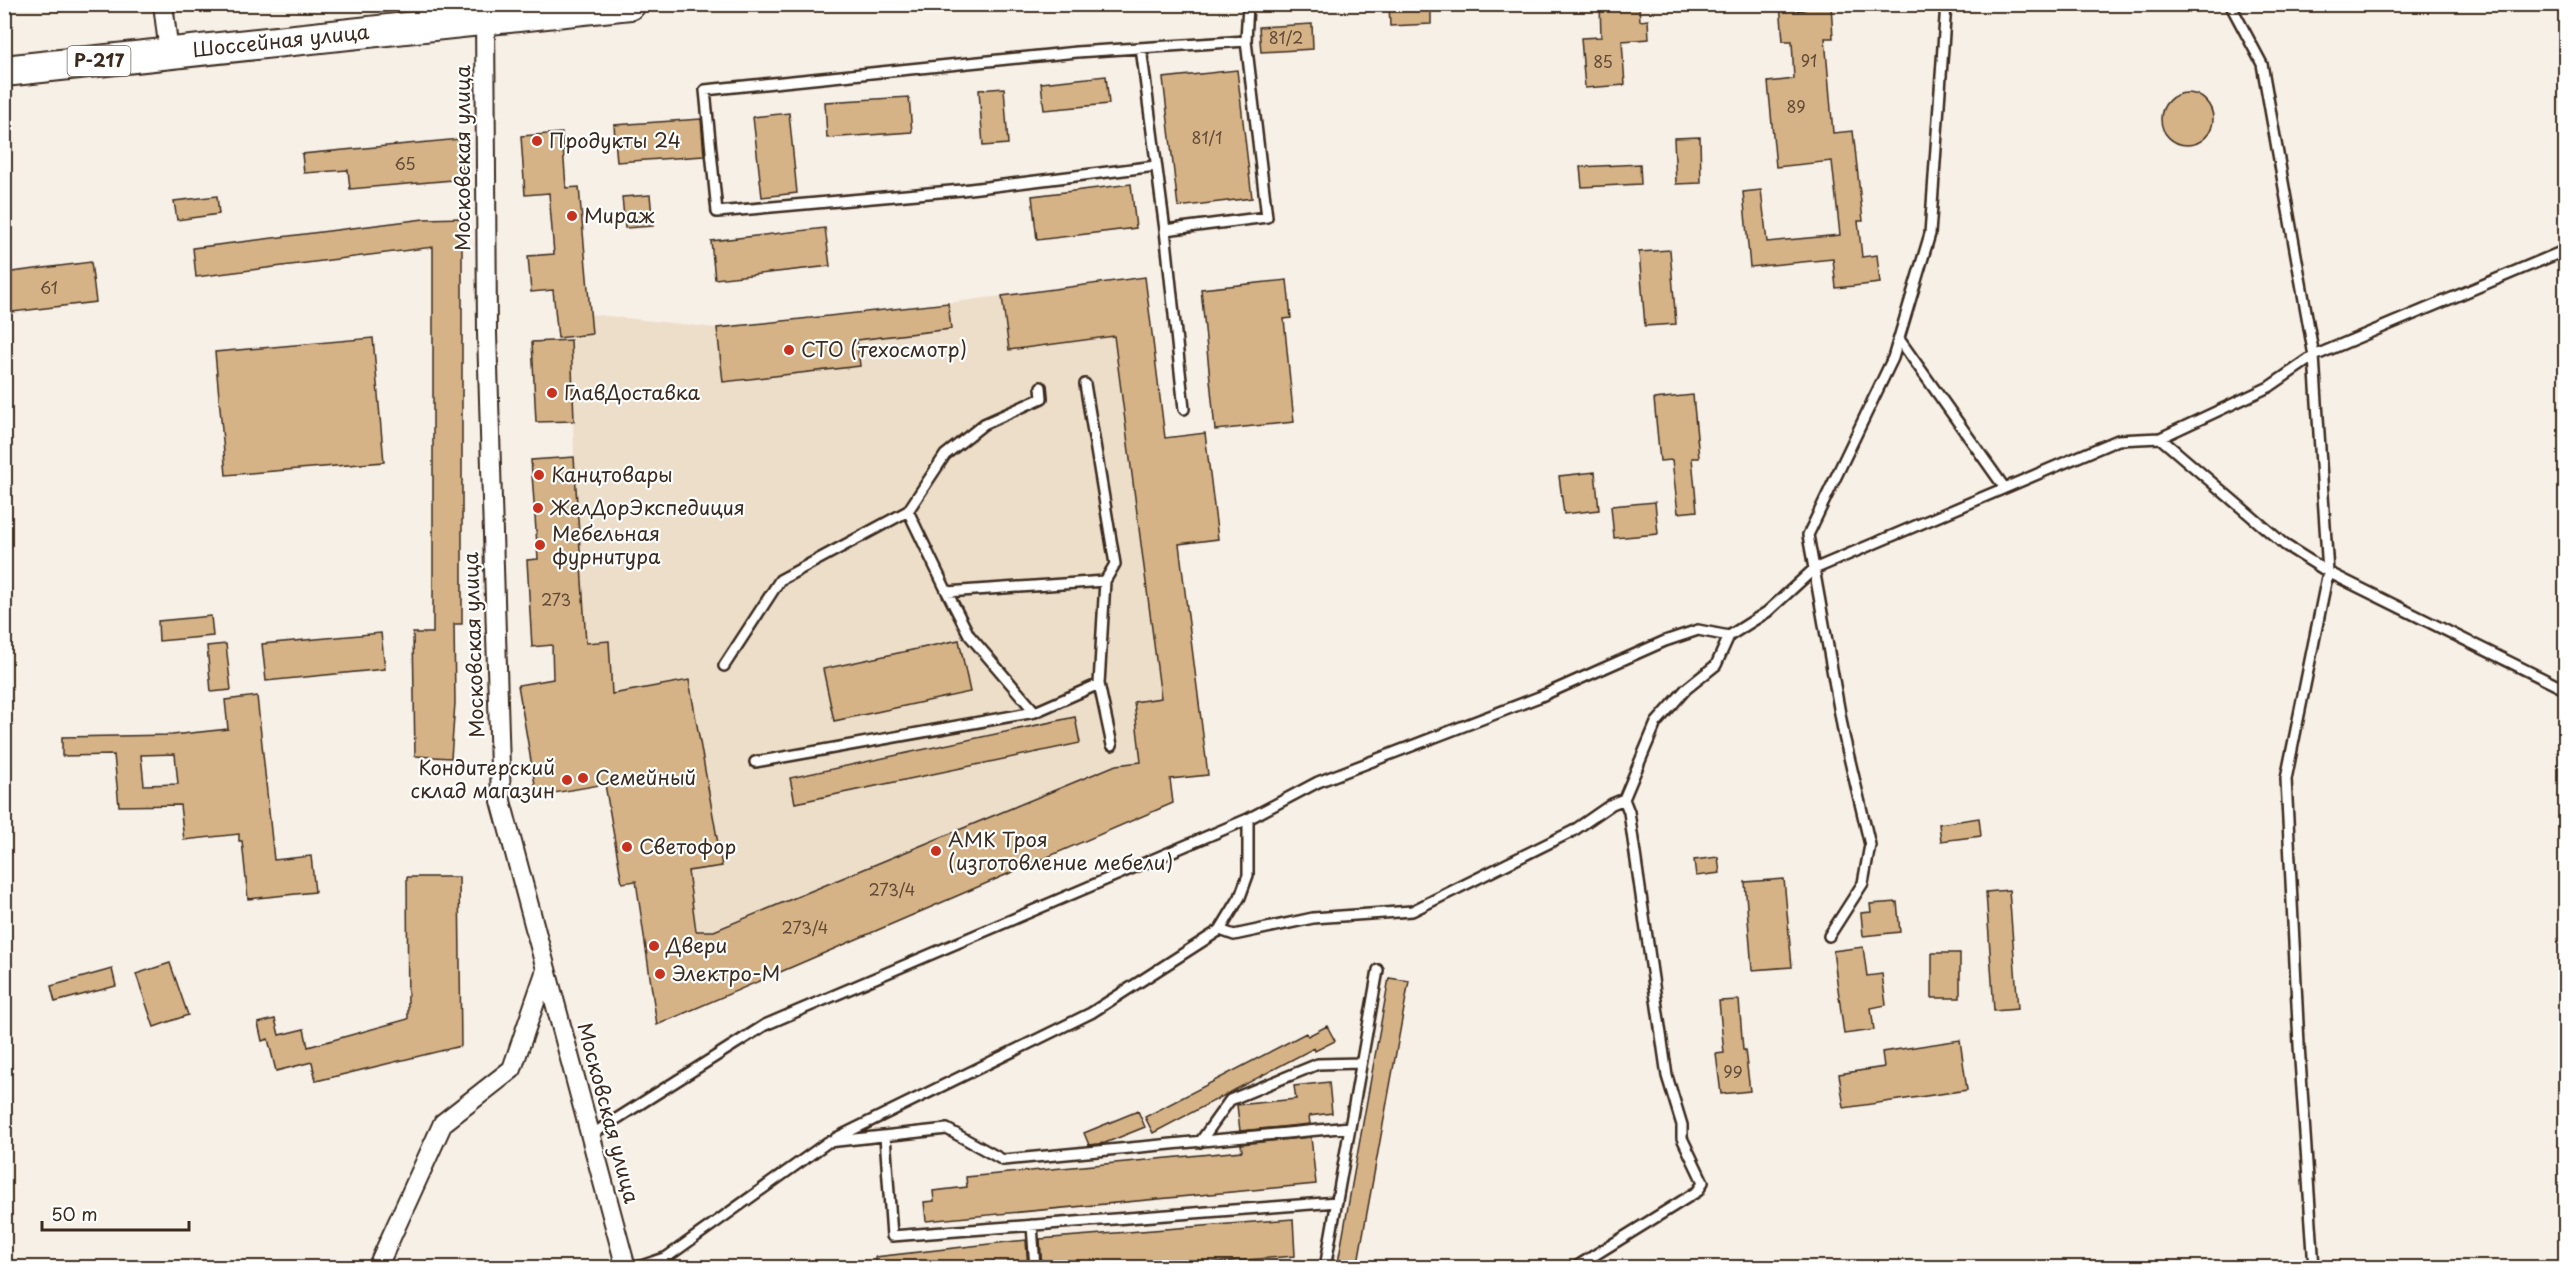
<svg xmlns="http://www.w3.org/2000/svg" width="2570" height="1272" font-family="'Playpen Sans',sans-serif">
<rect width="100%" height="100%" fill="#f7f0e7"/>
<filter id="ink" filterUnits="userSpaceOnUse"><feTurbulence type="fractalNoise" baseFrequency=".0167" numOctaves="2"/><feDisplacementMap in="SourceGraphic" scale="12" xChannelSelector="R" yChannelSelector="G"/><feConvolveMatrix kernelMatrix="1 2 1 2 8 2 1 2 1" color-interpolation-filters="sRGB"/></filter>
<g filter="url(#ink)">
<path fill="#eddeca" d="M1145 277 1208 775 1171 779 1173 803 657 1025 638 894 689 886 685 872 721 865 689 681 590 698 611 669 609 641 586 643 574 457 571 340 591 334 589 314 717 328 864 314Z"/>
<path fill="#d5b387" stroke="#3b2a1e" stroke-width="1.5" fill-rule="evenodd" d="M1389 4H1431V24L1390 26Z
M1600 4H1639L1640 21 1648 20 1649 39 1622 41 1625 85 1585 88 1581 38 1601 37Z
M1780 4H1791L1798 11 1806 9 1809 4H1831L1833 38H1825L1833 133 1853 131 1863 221H1858L1862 257 1877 255 1880 283 1836 288 1833 259 1750 267 1743 192 1761 190 1767 242 1840 235 1832 161 1776 167 1768 82 1794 79 1792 41H1783Z
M1312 24 1313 49 1261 52 1259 27Z
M1237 70 1252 198 1178 207 1163 78Z
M1106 76 1109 104 1044 110 1041 83Z
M1004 88 1008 144 983 146 979 90Z
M2161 119a26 26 0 1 1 52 0a26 26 0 1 1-52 0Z
M909 97 912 132 827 138 825 102Z
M789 113 797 193 762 197 753 117Z
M701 119 704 156 617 162 614 125Z
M562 133 566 188 579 187 592 334 558 338 553 290 531 292 528 256 554 254 549 193 525 195 521 136Z
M1700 137 1701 183 1676 184 1674 138Z
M460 139 464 179 350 189 348 170 304 173 302 154Z
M1640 164 1641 184 1582 187 1580 167Z
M1131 184 1136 228 1037 240 1032 196Z
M650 195 653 226 625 228 622 197Z
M217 196 219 214 177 220 174 201Z
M462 218V624H454L455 703 451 758 415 756 413 633H433V247L196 277 193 248 424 219Z
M825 228 830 266 715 279 711 241Z
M1670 250 1676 324 1645 326 1639 252Z
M91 262 96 302 4 313V273Z
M1145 277 1165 438 1205 433 1218 539 1179 544 1208 775 1170 779 1173 803 657 1025 636 881 622 883 605 784 537 796 518 685 553 679 552 645 532 647 527 560 538 559 531 460 574 457 586 643 609 641 612 694 689 680 722 866 688 871 696 931H714L1116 765 1141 762 1134 702 1161 698 1114 336 1009 350 1002 296Z
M1287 280 1291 318 1284 319 1294 422 1215 430 1201 289Z
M948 303 951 329 857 340 860 366 723 382 717 328Z
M373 338 384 462 226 475 215 352Z
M571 340 574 421 536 422 532 342Z
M1693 395 1699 458H1692L1697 511 1678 513 1672 460 1660 461 1654 399Z
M1595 472 1599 510 1564 514 1559 476Z
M1655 502 1658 534 1614 538 1611 506Z
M211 616 213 636 159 641 158 621Z
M381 633 385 669 266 681 262 644Z
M959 640 970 692 834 721 823 669Z
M226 644 231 690 211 692 207 646Z
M257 696 274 860 311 856 315 892 248 899 242 841H239V834L184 840 180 805 119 806 114 755 62 756V737L172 735 228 729 225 700ZM175 754 178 784 144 785 141 755Z
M1075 717 1080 743 795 803 790 778Z
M1979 818 1981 836 1941 841 1939 824Z
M1718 857 1720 873 1696 876 1694 860Z
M407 877H459L461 1046 316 1081 312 1062 276 1071 268 1039 262 1041 258 1023 275 1019 279 1035 304 1029 308 1047 408 1019Z
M1784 879 1792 967 1752 970 1745 882Z
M2009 890 2018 1009 1994 1011 1986 892Z
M1897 902 1900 932 1863 936 1861 913 1871 912 1870 904Z
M1863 947 1867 976 1882 974 1886 1005 1871 1008 1874 1030 1844 1034 1833 951Z
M1932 953H1960V998H1932Z
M170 963 188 1015 154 1027 136 974Z
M112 969 116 986 55 1002 51 986Z
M1389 978 1409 981 1357 1268H1337Z
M1739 1000 1743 1050H1745L1750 1091 1721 1094 1716 1054 1724 1053 1719 1001Z
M1327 1026 1335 1041 1315 1051 1314 1048 1153 1133 1145 1117 1306 1033 1308 1036Z
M1960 1040 1967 1090 1844 1108 1839 1074 1884 1067 1882 1052Z
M1329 1082 1332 1113 1309 1116 1310 1124 1240 1131 1237 1105 1296 1099 1294 1086Z
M1138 1111 1145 1127 1105 1143 1089 1145 1084 1133Z
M1311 1137 1316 1184 926 1221 924 1202 934 1201 933 1191 967 1187 966 1177 1242 1151 1241 1144Z
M1293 1219 1295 1256 1148 1268H1042L1040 1239Z
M1026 1240 1028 1268H875V1257Z"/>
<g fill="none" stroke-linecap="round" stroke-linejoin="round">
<g stroke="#3b2a1e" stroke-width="14">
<path id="service" d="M1798 4H1802
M2230 4 2262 64 2314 356 2328 572 2286 779 2299 1045 2314 1268
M1141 48 1165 230 1184 409
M1156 166 962 190 717 212 705 90 1077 52 1246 41
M1165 230 1267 217 1246 41 1248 4
M1899 339 2004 487
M1085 384 1115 564 1105 581 1099 684 1112 745
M2160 438 2285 545 2328 572 2566 690
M908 511 947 592 1105 581
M947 592 969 635 1035 712
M724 666 780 580 908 511 945 455 984 424 1042 398 1041 387
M755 762 1035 712 1099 684
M1220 930 1234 935 1313 918 1412 911 1573 831 1612 804 1624 799
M1829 936 1863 883 1870 845 1844 736 1808 535 1893 358 1930 234 1946 4
M591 1135 765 1025 1248 819 1318 782 1539 697 1665 641 1698 630 1729 636
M885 1136 892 1236 1337 1202
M836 1138 1091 1013 1220 930 1240 897 1248 875V819
M1200 1142 1230 1100 1318 1064 1361 1063
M1032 1225 1035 1268
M635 1268 667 1257 828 1142 947 1129 1003 1160 1350 1127
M1325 1268 1378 970
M1574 1268 1698 1191 1703 1182 1682 1138V1125L1667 1076 1629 812 1624 799 1656 723 1686 689 1716 665 1729 636 1767 612 1814 569 2118 440 2160 438 2269 387 2314 356 2566 250"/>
</g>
<g stroke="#3b2a1e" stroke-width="22">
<path id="minor" d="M163 4 169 53
M485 12 487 333 501 801 626 1268
M377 1268 443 1123 512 1069 546 970"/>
</g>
<g stroke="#3b2a1e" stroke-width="34">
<path id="trunk" d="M4 71 630 4"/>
</g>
<use href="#service" stroke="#fff" stroke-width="9"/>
<use href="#minor" stroke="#fff" stroke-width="18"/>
<use href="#trunk" stroke="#fff" stroke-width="30"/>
</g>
</g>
<g fill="#c8321e" stroke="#fff" stroke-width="2">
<circle cx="537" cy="141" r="6"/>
<circle cx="572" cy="216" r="6"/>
<circle cx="789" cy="350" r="6"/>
<circle cx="552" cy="393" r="6"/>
<circle cx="539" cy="475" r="6"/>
<circle cx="538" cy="508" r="6"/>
<circle cx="540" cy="545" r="6"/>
<circle cx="583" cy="778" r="6"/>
<circle cx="567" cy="780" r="6"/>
<circle cx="627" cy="847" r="6"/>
<circle cx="936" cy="851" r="6"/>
<circle cx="654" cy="946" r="6"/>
<circle cx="660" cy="974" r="6"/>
</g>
<g text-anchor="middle" stroke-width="4.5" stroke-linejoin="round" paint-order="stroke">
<g font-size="16" fill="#624c38">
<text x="1286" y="44">81/2</text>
<text x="1809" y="67">91</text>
<text x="1603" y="68">85</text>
<text x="1796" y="113">89</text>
<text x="1207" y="144">81/1</text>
<text x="405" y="170">65</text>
<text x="49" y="294">61</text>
<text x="556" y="606">273</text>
<text x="892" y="896">273/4</text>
<text x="805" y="934">273/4</text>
<text x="1733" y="1078">99</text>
</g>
<rect fill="#fff" stroke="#766a62" stroke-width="1.5" x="67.5" y="46" width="63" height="30" rx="4.5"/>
<g font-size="18" font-weight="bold" fill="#3b2a1e">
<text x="99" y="67">Р-217</text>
</g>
<g font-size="20" fill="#3b2a1e" stroke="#fff">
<text transform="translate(281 41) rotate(-6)" y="7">Шоссейная улица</text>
<text transform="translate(463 158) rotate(-90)" y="7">Московская улица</text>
<text transform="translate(474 645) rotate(-92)" y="7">Московская улица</text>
<text transform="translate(608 1113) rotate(75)" y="7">Московская улица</text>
</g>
<g font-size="20" fill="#3b2a1e" stroke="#fff" text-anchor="start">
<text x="549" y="148">Продукты 24</text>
<text x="584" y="223">Мираж</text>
<text x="801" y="357">СТО (техосмотр)</text>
<text x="564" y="400">ГлавДоставка</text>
<text x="551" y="482">Канцтовары</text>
<text x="550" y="515">ЖелДорЭкспедиция</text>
<text x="552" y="541">Мебельная<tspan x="552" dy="23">фурнитура</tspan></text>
<text x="555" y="775" text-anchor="end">Кондитерский<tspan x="555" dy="23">склад магазин</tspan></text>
<text x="595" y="785">Семейный</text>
<text x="948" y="847">АМК Троя<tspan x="948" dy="23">(изготовление мебели)</tspan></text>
<text x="639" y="854">Светофор</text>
<text x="666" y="953">Двери</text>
<text x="672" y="981">Электро-М</text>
</g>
</g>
<rect width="2570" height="1272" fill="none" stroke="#fff" stroke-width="24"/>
<rect x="12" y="12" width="2546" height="1248" fill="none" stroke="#3b2a1e" stroke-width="2" filter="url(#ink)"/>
<path d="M42 1221v9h147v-9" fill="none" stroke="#3b2a1e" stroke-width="3"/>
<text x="51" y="1221" font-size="18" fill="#3b2a1e" stroke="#ffffff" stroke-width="4.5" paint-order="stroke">50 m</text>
</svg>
